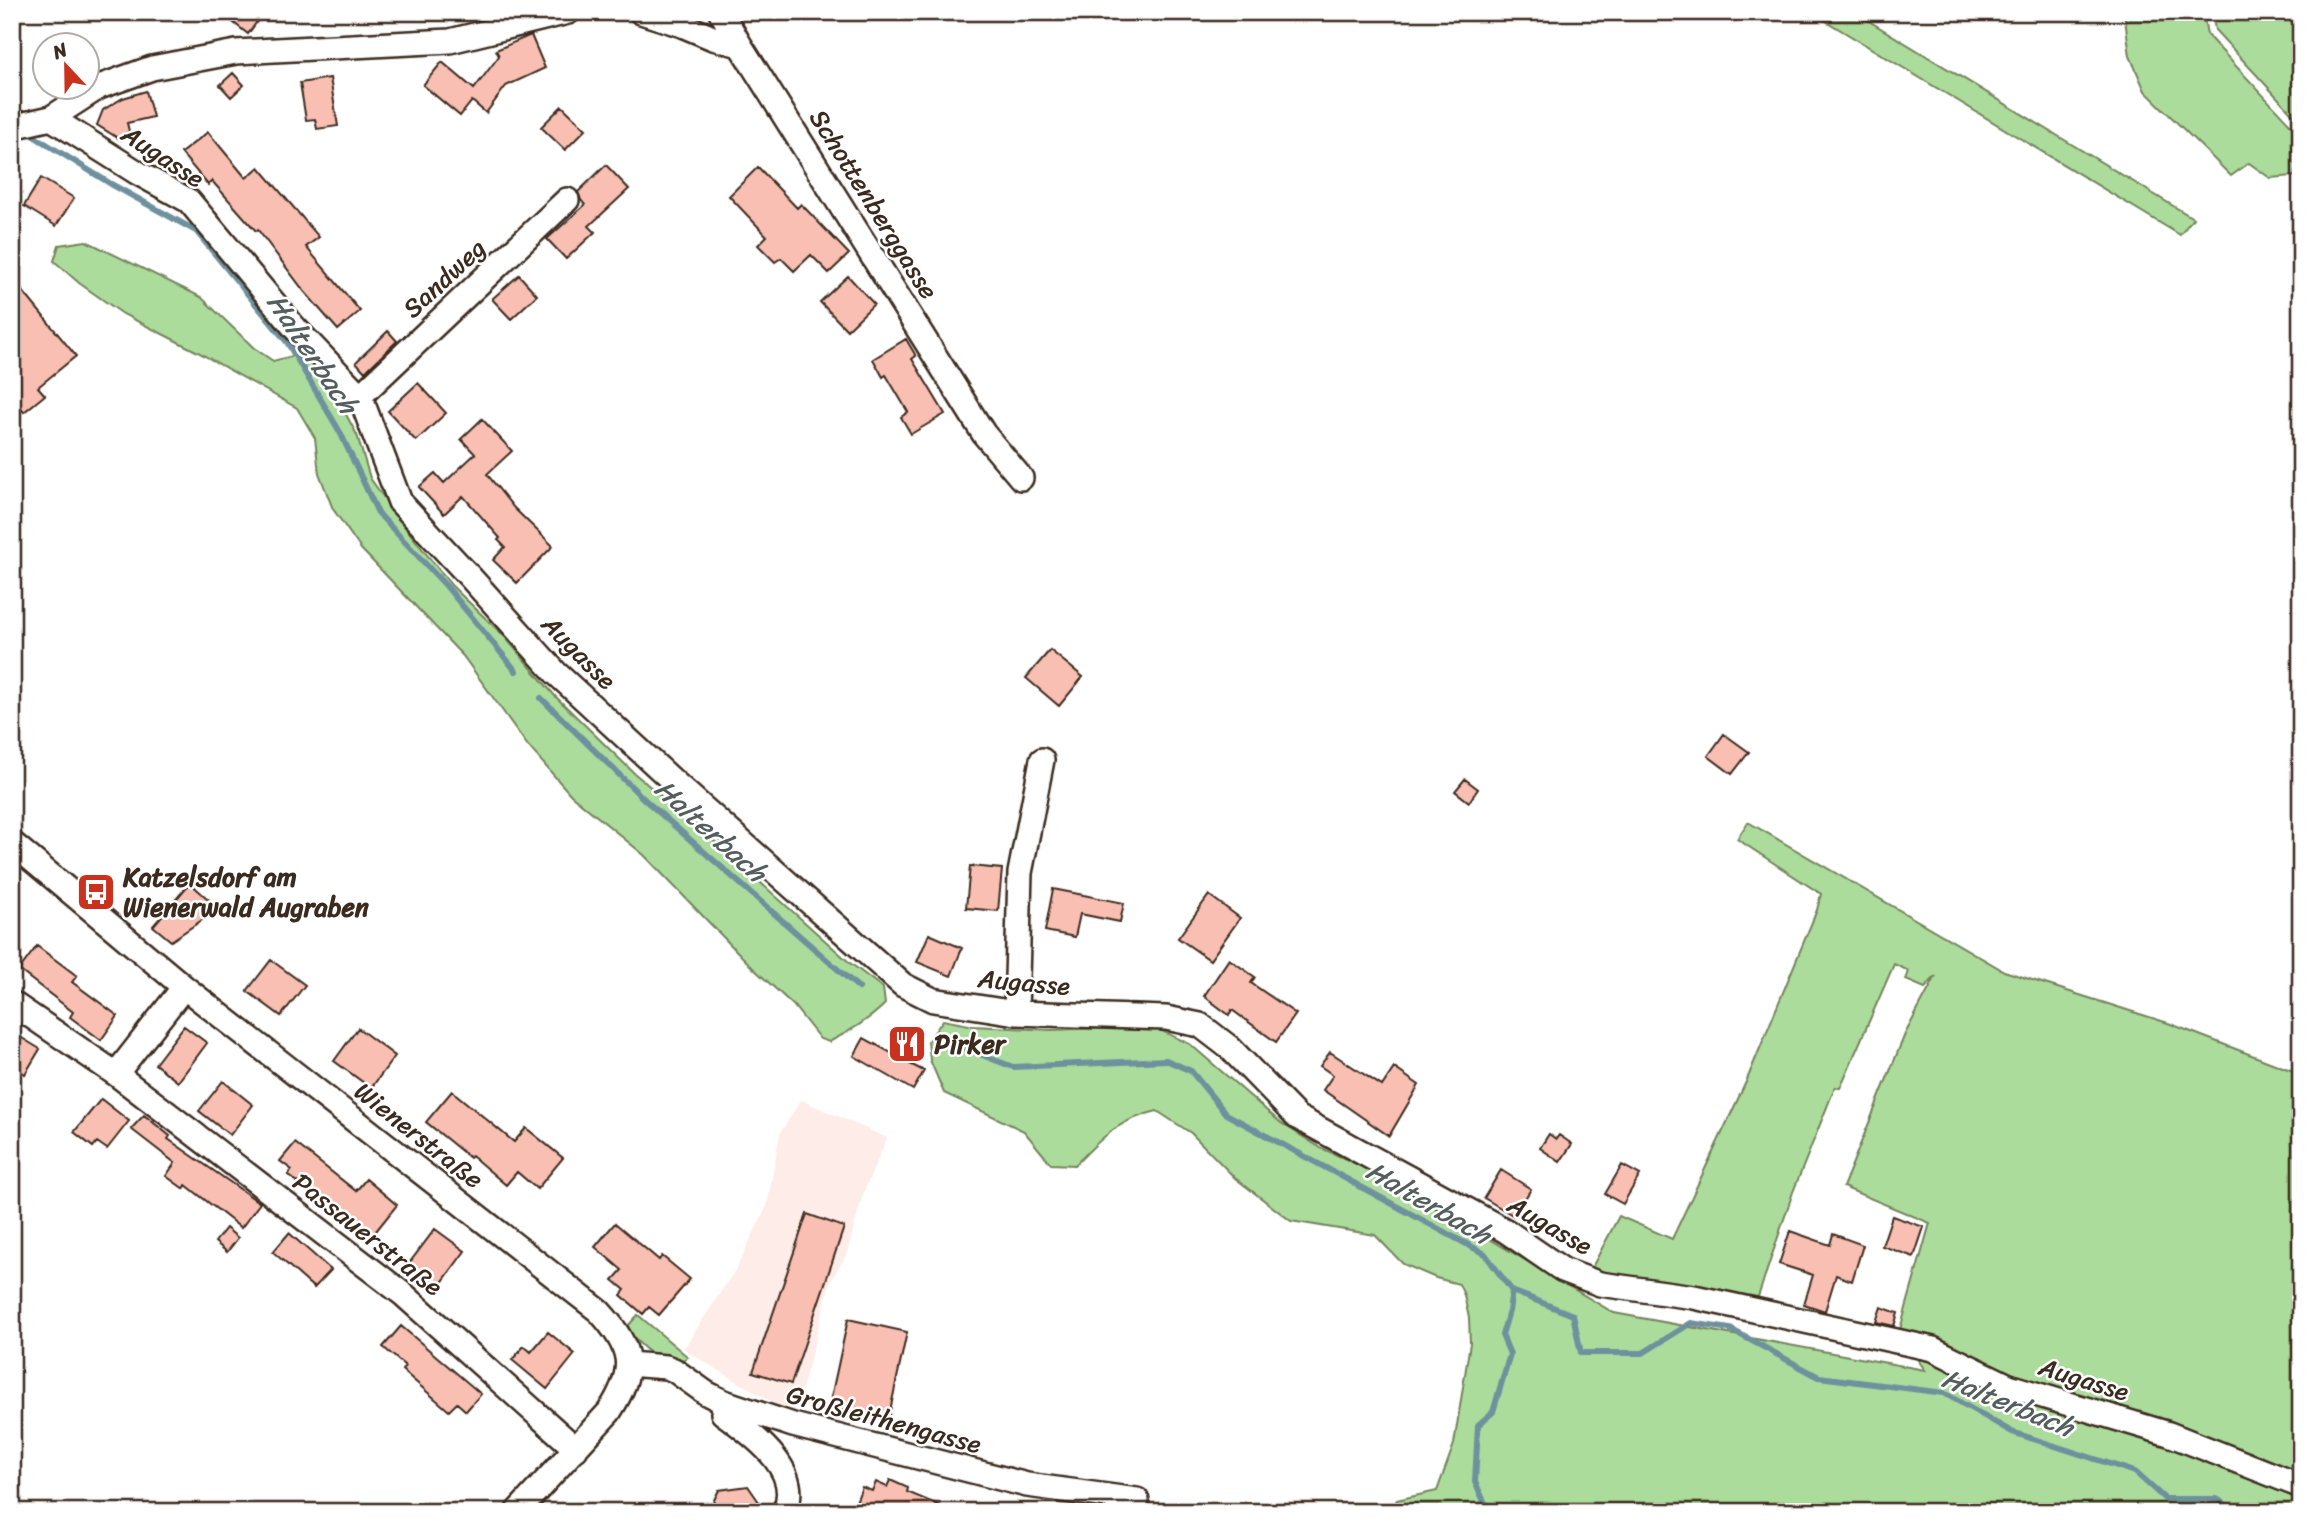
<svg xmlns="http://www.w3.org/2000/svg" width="2313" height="1524" font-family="Sriracha,sans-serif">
<rect width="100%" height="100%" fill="#fff"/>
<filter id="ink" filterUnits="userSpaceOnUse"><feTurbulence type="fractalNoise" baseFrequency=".0143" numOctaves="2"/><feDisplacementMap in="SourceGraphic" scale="14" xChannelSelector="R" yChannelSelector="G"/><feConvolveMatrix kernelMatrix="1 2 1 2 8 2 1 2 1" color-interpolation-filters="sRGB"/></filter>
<g filter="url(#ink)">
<path fill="#fdece8" d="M801 1100 887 1138 864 1191 847 1253 830 1283 801 1394 792 1414 691 1354 684 1348 736 1269 767 1206 780 1133Z"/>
<path fill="#acdc9c" stroke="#74835d" stroke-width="2" d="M1811 12H1854L2193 218 2180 235Z
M2124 12H2203L2207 35 2301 136V182L2294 176 2270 178 2249 163 2231 176 2145 91 2130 56Z
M2212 12H2301V123L2215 30Z
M86 241 201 297 254 348 273 361 300 354 327 379 357 435 370 478 404 526 452 586 505 637 555 696 634 773 712 839 850 963 883 988 885 1004C869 1020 849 1032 829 1042L820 1039 793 1005 753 968 644 855 571 795 528 746 463 656 361 549 333 509 319 473 315 438 297 408 196 351 123 314 79 283 54 261 59 245Z
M1748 822 2004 971 2168 1023 2301 1074V1512H1389L1397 1500 1437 1491 1454 1444 1470 1343 1469 1318 1464 1295 1459 1284 1436 1278 1403 1264 1375 1235 1291 1221 1235 1178 1191 1133 1157 1111C1116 1121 1104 1136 1075 1165L1051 1164 1024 1131 944 1093 930 1060 928 1041 943 1020 974 1026 1051 1030 1108 1028 1160 1030 1190 1044 1281 1123 1321 1148 1384 1176 1614 1313 1925 1370 1899 1333 1930 1223 1843 1187 1905 1034 1936 976 1925 988 1906 980 1909 971 1894 964 1840 1088 1835 1087 1793 1192 1758 1297 1589 1273 1619 1216 1672 1239 1746 1082 1817 910 1821 894 1737 839Z
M638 1315 688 1357C665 1371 638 1346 627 1327Z"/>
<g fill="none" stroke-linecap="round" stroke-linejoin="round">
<path stroke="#6e919d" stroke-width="6" d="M24 130 111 184 196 231 287 342 340 432 378 513 447 587 516 671
M541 698 645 800 859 988
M959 1046 1013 1067 1166 1060 1191 1071 1226 1114 1485 1254 1512 1291 1573 1315 1581 1353H1643L1691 1323 1730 1329 1819 1377 1944 1393 2012 1432 2135 1472 2165 1499H2217L2238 1512
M1489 1512 1475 1482 1478 1425 1493 1412 1510 1354 1502 1335 1509 1311 1512 1291"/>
</g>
<path fill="#f9bfb3" stroke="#3b2a1e" stroke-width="2" d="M220 12H264L248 34Z
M531 35 545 68 506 86 486 113 472 101 460 116 423 85 442 62 474 89 499 56 496 50Z
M233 73 244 85 231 97 220 85Z
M330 78 338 126 317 129 315 119 306 120 300 83Z
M146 91 153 117 127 123 129 131 121 140 97 125 103 110 123 98Z
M562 106 586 129 565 150 541 127Z
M208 132 246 178 259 167 319 237 306 247 360 311 338 330 304 291 258 230 256 231 212 181 208 185 181 153Z
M606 165 629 189 589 226 595 232 566 259 547 239 585 205 581 200 578 192Z
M758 167 797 208 801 204 849 254 829 273 811 255 794 271 781 258 775 262 758 245 767 236 729 196Z
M41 178 74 198 56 226 24 206Z
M519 275 537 295 511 319 492 299Z
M848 276 874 304 847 330 820 302Z
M12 278 76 356 38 387 45 395 24 412 12 398Z
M388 331 397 341 365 372 356 362Z
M906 339 916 356 912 359 945 414 911 434 901 417 908 412 886 375 883 377 873 359Z
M418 383 446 413 416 441 388 411Z
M482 419 512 451 487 474 514 508 553 546 517 583 493 560 505 547 498 540 500 538 463 496 444 514 419 487 435 473 444 483 475 454 461 439Z
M1050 650 1083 677 1059 706 1026 678Z
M1724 734 1749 752 1732 774 1708 756Z
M1465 779 1478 789 1469 802 1455 791Z
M970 866 1002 869 998 911 966 908Z
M190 883 215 905 202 920 171 941 153 926Z
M1053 889 1124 903 1120 922 1080 914 1075 937 1045 931Z
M1209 895 1240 918 1210 960 1178 938Z
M929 934 962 948 951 976 917 962Z
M37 946 77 976 72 982 118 1016 101 1040 70 1017 73 1012 19 970Z
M1229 959 1255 977 1251 983 1296 1014 1276 1042 1232 1010 1229 1015 1204 996Z
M271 960 305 985 281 1016 247 991Z
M184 1026 207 1043 178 1082 155 1064Z
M358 1028 395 1056 371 1088 334 1061Z
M12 1032 40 1049 25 1074 12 1066Z
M905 1034 921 1043 910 1064 924 1071 913 1090 854 1056 864 1038 893 1054Z
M1330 1052 1382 1086 1394 1068 1419 1085 1389 1136 1323 1090 1333 1075 1320 1066Z
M223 1081 253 1105 230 1135 199 1111Z
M452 1091 514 1142 526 1128 563 1158 537 1189 517 1172 506 1185 472 1156 470 1158 426 1122Z
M101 1099 129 1121 107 1149 97 1142 93 1147 74 1132Z
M144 1115 170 1136 168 1139 260 1203 241 1228 186 1185 184 1189 166 1176 175 1163 131 1129Z
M1549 1134 1556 1139 1559 1135 1572 1144 1560 1162 1540 1148Z
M295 1143 356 1191 366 1179 397 1205 372 1236 344 1213 341 1216 288 1175 292 1170 280 1161Z
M1622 1165 1640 1175 1623 1204 1605 1194Z
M1501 1170 1531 1189 1514 1216 1484 1198Z
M807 1214 844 1227 791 1384 753 1372Z
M1892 1216 1924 1227 1914 1257 1882 1246Z
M615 1223 659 1260 662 1256 690 1279 659 1315 649 1307 643 1314 621 1295 625 1290 613 1280 622 1270 595 1247Z
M226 1228 238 1238 227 1252 215 1242Z
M435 1229 465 1251 435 1292 404 1270Z
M1790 1231 1830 1245 1833 1234 1863 1245 1852 1281 1836 1275 1825 1311 1804 1304 1813 1275 1779 1264Z
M289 1233 331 1270 314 1288 273 1252Z
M1881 1307 1898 1313 1894 1326 1876 1322Z
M848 1319 907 1332 888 1420 829 1407Z
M401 1326 481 1394 466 1411 457 1403 449 1411 402 1370 405 1366 383 1347Z
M548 1332 575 1354 547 1389 512 1360 524 1346 531 1352Z
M890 1480 908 1488 907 1492 955 1512H852L862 1487 872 1491 876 1482 887 1487Z
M748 1486 766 1512H708L719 1490Z"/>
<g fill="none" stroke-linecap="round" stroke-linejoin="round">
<g stroke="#3b2a1e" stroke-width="28">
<path id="minor" d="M641 12 682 25 713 38 740 45 984 434 1021 478
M721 12 740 45
M51 118 99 87 152 68 236 52 450 41 568 12
M12 127 51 118 138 173 189 201 294 327 360 396 400 502 471 578 556 673 674 782 903 985 933 1000 1016 1013 1166 1018 1200 1025 1230 1048 1297 1117 1506 1231 1563 1270 1600 1284 1694 1297 1933 1349 2009 1386 2169 1434 2301 1486
M360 396 567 200
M12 843 184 987 599 1311C633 1348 637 1369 609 1412L517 1512
M12 1003 116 1074 404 1295 576 1449
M1016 1013 1020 873 1042 760
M116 1074 184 987
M628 1364 666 1367 674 1370 706 1393 724 1402 793 1425 1027 1485 1137 1500
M724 1402 723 1413C751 1434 805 1470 784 1512"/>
</g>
<use href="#minor" stroke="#fff" stroke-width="23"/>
</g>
</g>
<defs>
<g id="bus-square" transform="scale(2.0125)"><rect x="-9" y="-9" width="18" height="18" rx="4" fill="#c8321e" stroke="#fff"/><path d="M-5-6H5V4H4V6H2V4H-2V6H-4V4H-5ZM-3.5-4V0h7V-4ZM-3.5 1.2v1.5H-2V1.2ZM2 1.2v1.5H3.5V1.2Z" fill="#fff"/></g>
<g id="restaurant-square" transform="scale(2.0125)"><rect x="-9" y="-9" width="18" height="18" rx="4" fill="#c8321e" stroke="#fff"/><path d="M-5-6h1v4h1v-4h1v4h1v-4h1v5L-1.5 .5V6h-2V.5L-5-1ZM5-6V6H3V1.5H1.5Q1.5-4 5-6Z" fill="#fff"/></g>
</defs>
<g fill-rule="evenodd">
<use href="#bus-square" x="96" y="892"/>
<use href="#restaurant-square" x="907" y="1044"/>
</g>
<g text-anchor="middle" stroke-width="5" stroke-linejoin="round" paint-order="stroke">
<g font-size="26" fill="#3b2a1e" stroke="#fff">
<text transform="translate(163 156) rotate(33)" y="9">Augasse</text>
<text transform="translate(874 204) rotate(58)" y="9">Schottenberggasse</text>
<text transform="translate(444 278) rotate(-43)" y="9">Sandweg</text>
<text transform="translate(579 652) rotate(45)" y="9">Augasse</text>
<text transform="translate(1024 982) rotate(5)" y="9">Augasse</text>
<text transform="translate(419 1135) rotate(38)" y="9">Wienerstraße</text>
<text transform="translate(1550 1225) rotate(30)" y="9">Augasse</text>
<text transform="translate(368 1234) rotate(38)" y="9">Passauerstraße</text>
<text transform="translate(2084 1379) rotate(17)" y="9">Augasse</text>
<text transform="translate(884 1419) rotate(15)" y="9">Großleithengasse</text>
</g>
<g font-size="26" font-weight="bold" fill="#3b2a1e" stroke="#fff" text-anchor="start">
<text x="123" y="886">Katzelsdorf am<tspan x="123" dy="30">Wienerwald Augraben</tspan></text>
<text x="934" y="1053">Pirker</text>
</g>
<g font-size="28" font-style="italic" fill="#545e5d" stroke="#fff">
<text transform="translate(313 353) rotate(56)" y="10">Halterbach</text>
<text transform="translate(711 830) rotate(42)" y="10">Halterbach</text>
<text transform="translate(1429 1202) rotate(30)" y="10">Halterbach</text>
<text transform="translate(2008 1402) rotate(22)" y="10">Halterbach</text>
</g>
</g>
<rect width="2313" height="1524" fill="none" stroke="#fff" stroke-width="42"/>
<rect x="21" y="21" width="2271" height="1482" fill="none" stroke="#3b2a1e" stroke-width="2.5" filter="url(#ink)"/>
<g transform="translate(66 66) rotate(338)"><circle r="33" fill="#ffffff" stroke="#b1aaa5" stroke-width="2"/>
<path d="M0-5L12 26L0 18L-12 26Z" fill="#c8321e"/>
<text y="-10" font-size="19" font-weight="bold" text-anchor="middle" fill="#3b2a1e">N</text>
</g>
</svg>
